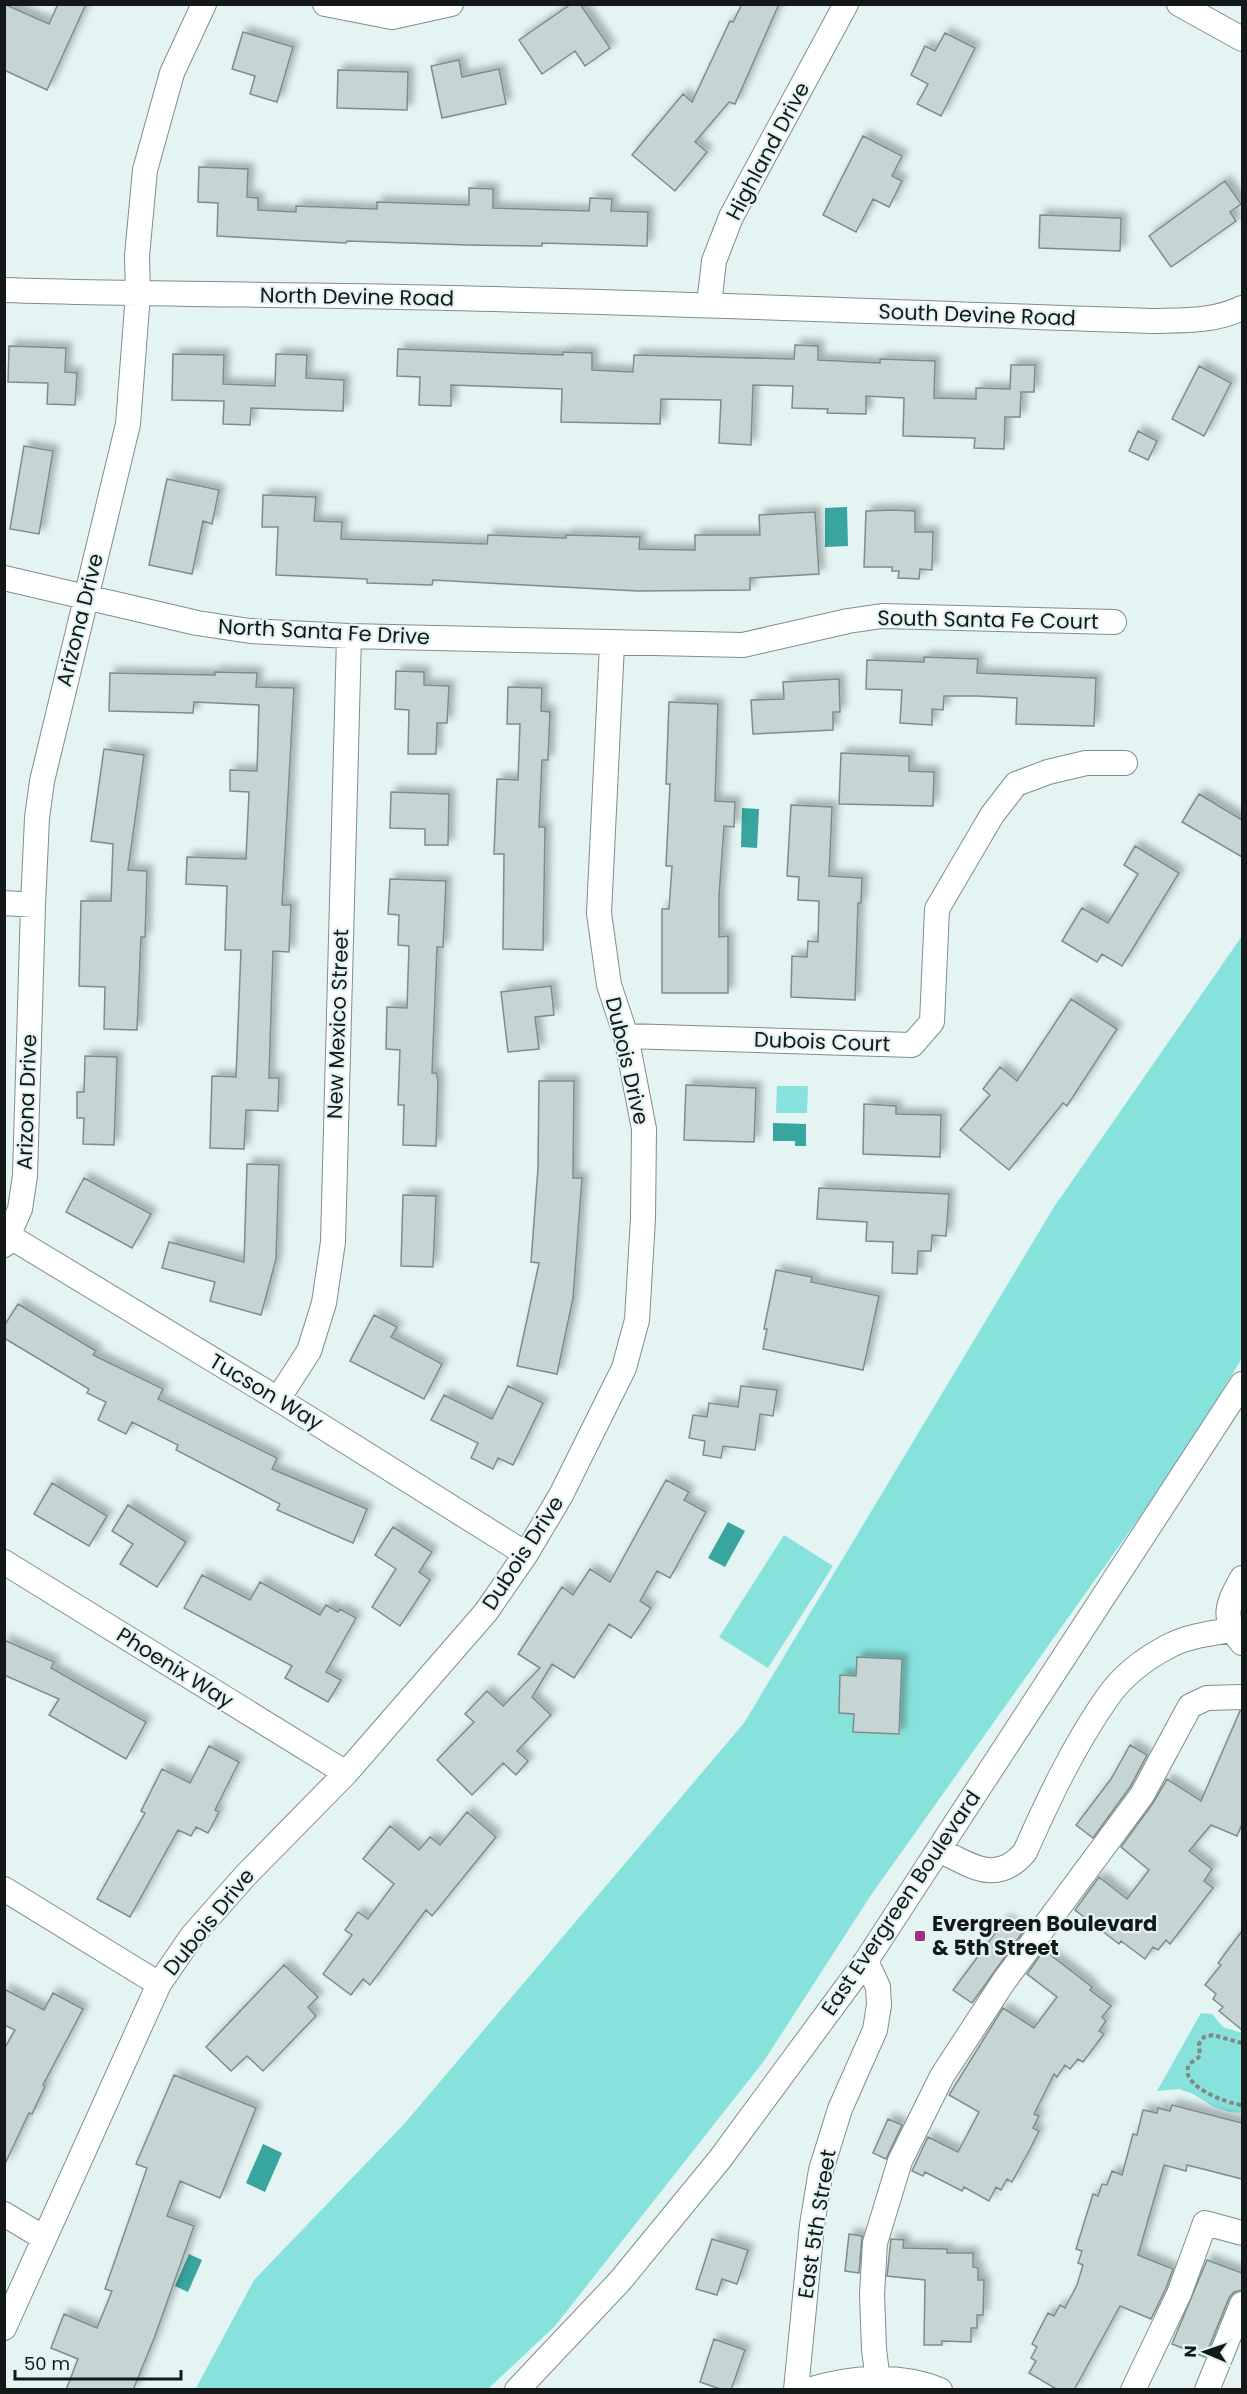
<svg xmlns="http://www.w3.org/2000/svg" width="1247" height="2394" font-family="Poppins,sans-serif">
<defs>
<filter id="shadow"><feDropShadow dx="5.5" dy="-5.5" stdDeviation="3" flood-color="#0004"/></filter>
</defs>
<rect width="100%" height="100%" fill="#e3f4f3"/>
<path fill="#88e2dc" d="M1242 936V1358L1181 1459 871 1895 764 2061 555 2326 488 2389 195 2390 254 2280 405 2123 744 1723 1054 1207Z
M777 1086H808L807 1113H776Z
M784 1535 833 1566 768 1668 719 1637Z
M1201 2013 1212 2014 1223 2027 1242 2033V2113L1229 2112 1212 2106 1193 2094 1179 2089 1157 2091Z"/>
<path fill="#38a59f" d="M847 507 848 546 825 547V508Z
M742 808 759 809 757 848 741 847Z
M773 1123 806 1124V1146H795V1141H773Z
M728 1522 745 1531 725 1567 708 1558Z
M263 2144 282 2153 265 2192 246 2183Z
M189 2254 202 2260 188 2292 175 2286Z"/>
<path fill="#c4d5d4" stroke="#7e8d8c" stroke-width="1.5" filter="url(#shadow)" d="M4 4 49 24 58 4H86L47 90 4 70Z
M571 4H580L610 48 585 66 575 51 542 74 519 40Z
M742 4H779L735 104 729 102 695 142 707 152 675 191 632 155 683 94 692 102 730 21 733 22Z
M243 32 293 47 277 102 250 94 255 76 232 69Z
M945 33 975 48 941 116 917 104 928 84 911 75 925 46 935 51Z
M459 60 462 77 499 69 506 104 442 118 431 66Z
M338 70 408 72 407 110 337 108Z
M863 136 902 156 892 176 902 181 889 207 873 199 856 232 823 215Z
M199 167 248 169 247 197 258 198V210L296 212V206L377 209V202L469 205V188L493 189V208L589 211 590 198 612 199 611 211 648 212 647 246 542 243V246L468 245 347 241 346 243 217 236 218 203 198 202Z
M1225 181 1241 204 1230 212 1236 221 1171 267 1149 236Z
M1040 215 1121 218 1120 251 1039 248Z
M795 345 818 346V360L880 363V359L935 361 934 398 976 399V388L1010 389 1011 365H1035L1034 392H1021L1020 417H1005L1004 449 974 448 975 438 903 436 904 398 866 396V414L827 413 828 409 792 408 793 386 753 385 751 445 719 443 721 400 661 399 660 424 561 422 562 389 451 385V406L419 405 420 377 397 376 398 349 563 355V352L592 353V370L633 372 634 355 794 359Z
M9 346 66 348 65 372 77 373 75 405 47 404 48 383 8 382Z
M173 354 224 355 223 384 275 386 276 354 307 355 306 378 344 380 343 411 251 408 250 425 223 424 224 401 172 400Z
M1199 366 1231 383 1204 436 1172 419Z
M1138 431 1157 441 1148 460 1129 451Z
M24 446 53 451 39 534 10 529Z
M167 479 219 490 212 524 203 521 192 574 149 565Z
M263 495 316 497 314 521 342 522 341 539 487 544 488 535 566 538V535L640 537 639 549 695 550V535H760L759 515 815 512 819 574 750 578V590L638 591 433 580 432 585 367 583V579L276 575 278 527H262Z
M892 510 915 511V532H933L932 570 920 569 919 579 898 578 899 571H892V567H864L866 511Z
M924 657 978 659 977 673 1096 678 1094 726 1016 724 1017 698 977 696H944L943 710 932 709V725L900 723 902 690 866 689 867 660 924 662Z
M396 671 424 672V685L449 686 447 723H437L436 754H408L409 710 395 709Z
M215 672 257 673 256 687 294 688 282 905H291L289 952 273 951 269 1078H279L278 1111 246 1110 244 1149 210 1148 212 1076 236 1077 241 950H225L227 886 186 884 187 857 246 859 249 792 230 791V770L257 771 259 705 194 702 193 713 109 711 110 673 215 675Z
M839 679 840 712H833V730L753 734 751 700 784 699 783 682Z
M508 687 542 688 541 711 550 712 548 760H542L539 827H545L543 950 503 949 504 854H494L497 779 518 780 520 724H507Z
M669 702 718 704 715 801 735 802 734 827 724 826 719 896V937L728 936V993H662V909H669L672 866H666L670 784H666Z
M104 749 144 755 128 870 147 871 145 937H141L137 1030 104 1029 105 987 79 986 81 901H111L113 844 91 841Z
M841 753 909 756V771L934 772 933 806 839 804Z
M391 792 449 794 448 845H425V829L390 828Z
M1199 794 1242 820V857L1182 822Z
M791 805 832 807 829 876 862 878 861 903H858L855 1000 791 997 792 956 807 957 808 941 818 942 819 901 798 900 799 877 787 876Z
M1135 846 1179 873 1122 966 1102 954 1097 962 1062 941 1082 908 1108 923 1138 874 1124 865Z
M390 879 446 881 443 947H437L432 1073H436L438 1080 436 1146 403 1145 404 1105H398L400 1050 386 1049 387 1007 407 1008 409 946 398 945 399 915 388 914Z
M551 986 554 1015 535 1017 539 1049 508 1052 501 992Z
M1071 999 1117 1029 1067 1106 1063 1103 1009 1170 960 1130 990 1095 983 1089 1000 1067 1017 1081Z
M85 1056 117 1057 114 1145 83 1144 84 1118H77V1092H84Z
M539 1081H574L573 1178H582L573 1298 557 1374 517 1366 539 1263 531 1262 538 1168Z
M686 1085 756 1088 754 1142 684 1140Z
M864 1104 896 1106V1114L941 1115 940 1157 863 1154Z
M247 1164 279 1165 276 1259 261 1315 210 1301 215 1282 162 1268 169 1242 244 1262Z
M84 1178 151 1214 132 1248 66 1212Z
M819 1188 949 1194 946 1236 932 1235 931 1251H918L917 1274 892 1273 893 1242 866 1241 867 1222 817 1219Z
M403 1195 436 1196 433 1267 401 1266Z
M776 1270 812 1277 811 1282 879 1296 863 1370 763 1349 767 1329H764Z
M18 1304 96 1351 93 1355 163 1389 158 1399 277 1458 272 1469 367 1509 353 1543 277 1510 280 1504 176 1450 178 1445 132 1422 126 1434 98 1420 106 1402 87 1393 89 1389 4 1338V1326Z
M374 1315 397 1327 391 1337 442 1364 424 1399 350 1361Z
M508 1386 543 1403 513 1465 498 1458 493 1469 471 1458 478 1443 431 1420 444 1395 492 1419Z
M741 1386 777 1390 773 1416 760 1414 755 1450 723 1446 721 1458 703 1455 705 1441 689 1438 693 1415 707 1417 709 1403 738 1407Z
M666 1480 689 1492 684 1500 706 1512 670 1578 657 1571 640 1601 651 1608 631 1638 609 1624 574 1678 552 1664 532 1697 551 1715 517 1751 528 1761 516 1775 503 1763 472 1795 437 1760 474 1722 465 1714 487 1691 503 1706 540 1668 518 1654 562 1587 573 1595 590 1569 610 1582Z
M52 1483 107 1516 89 1546 34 1514Z
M128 1505 186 1542 157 1587 120 1564 133 1544 112 1531Z
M393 1527 432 1552 419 1572 430 1580 400 1626 372 1607 396 1569 375 1555Z
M202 1575 250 1600 260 1582 320 1615 326 1605 338 1612 340 1609 356 1618 326 1672 341 1680 328 1702 285 1678 292 1666 184 1608Z
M4 1640 54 1662 51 1668 146 1722 126 1759 49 1715 59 1699 4 1675Z
M857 1657 902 1659 899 1734 853 1732 854 1714 839 1713 840 1675 856 1676Z
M1240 1711H1242V1824L1237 1836 1211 1825 1189 1851 1212 1869 1204 1881 1213 1888 1170 1944 1166 1940 1158 1950 1153 1947 1145 1959 1121 1941 1119 1944 1075 1910 1099 1877 1127 1899 1149 1870 1121 1847 1153 1803 1167 1779 1201 1801Z
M1130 1745 1147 1755 1130 1787 1093 1838 1076 1825 1111 1779Z
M209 1746 239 1762 215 1810 219 1812 208 1833 196 1827 191 1836 178 1830 130 1917 97 1899 145 1813 141 1811 162 1769 190 1783Z
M467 1812 496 1837 432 1916 426 1910 370 1985 363 1979 351 1995 323 1974 352 1935 345 1930 358 1912 368 1919 394 1884 363 1859 390 1826 419 1850 430 1837 440 1845Z
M1005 1920 1022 1933 972 2003 953 1990Z
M1242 1931V2030L1219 2011 1223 2007 1213 1999 1216 1994 1205 1985 1221 1965 1218 1963Z
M1044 1950 1092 1987 1090 1990 1111 2006 1102 2017 1106 2021 1099 2031 1104 2034 1083 2062 1078 2059 1070 2069 1065 2065 1057 2077 1054 2074 1034 2114 1039 2116 1033 2128 1039 2131 1030 2149 1012 2182 1007 2179 1001 2190 996 2187 989 2201 964 2187 962 2191 925 2172 923 2176 912 2171 928 2137 958 2152 979 2112 949 2095 1003 2008 1034 2028 1057 1997 1027 1974Z
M284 1965 318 1997 308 2007 316 2016 263 2071 247 2056 231 2071 206 2047Z
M4 1989 44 2010 53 1993 83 2009 43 2085 45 2086 32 2114 29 2113 4 2166V2049L15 2030 4 2025Z
M174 2075 256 2108 220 2198 180 2181 167 2216 194 2226 155 2336 133 2390H66L78 2359 51 2348 64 2314 97 2328 112 2291 105 2289 147 2168 136 2164Z
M1172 2105 1242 2123V2179L1187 2165 1186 2171 1164 2165 1138 2255 1173 2269 1166 2288 1151 2319 1120 2306 1074 2390H1058L1029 2373 1036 2361 1031 2358 1037 2347 1032 2344 1048 2313 1054 2316 1060 2305 1065 2308 1077 2285 1083 2265 1078 2263 1082 2251 1076 2249 1093 2194 1098 2196 1102 2184 1107 2185 1112 2171 1122 2175 1133 2134 1137 2135 1143 2110 1157 2113 1158 2108 1170 2111Z
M888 2119 902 2125 886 2159 873 2153Z
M849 2234 862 2236 859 2273 845 2271Z
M712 2239 748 2250 737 2284 722 2279 717 2295 696 2289Z
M891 2239 904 2240 903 2248 947 2249V2253H973V2267L978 2268V2280H984L983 2315H977V2328H971V2342L942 2341V2345H924L925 2280 887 2276Z
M1207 2260 1242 2273V2290L1234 2292 1229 2298 1205 2357 1172 2344Z
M714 2339 745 2350 731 2390H723L700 2382Z"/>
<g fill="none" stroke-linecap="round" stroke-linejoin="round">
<g stroke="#7f8e8d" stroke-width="26">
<path id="minor" d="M325 4 392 17 451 4
M1179 4 1242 39
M4 290C152 295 300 294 448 298 682 303 917 313 1151 321 1182 320 1214 322 1242 308
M709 305 714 261 731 217 846 4
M4 578 197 623 250 631 349 636 743 645 848 621 882 616 1114 622
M4 903 33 905
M626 1036 912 1045 932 1022 937 909 992 815 1016 784 1048 772 1086 763H1125
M4 1233 278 1399 526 1554
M4 1245 20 1209 25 1176 33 905 37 818 42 781 128 424 138 294 137 256 145 170 172 73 204 4
M278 1399 309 1351 324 1303 333 1242 349 636
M4 1562 346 1773
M1242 1578C1227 1605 1221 1618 1242 1643
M939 1850C971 1865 996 1886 1025 1852 1048 1800 1074 1745 1107 1698 1122 1676 1146 1658 1169 1646 1188 1636 1212 1633 1232 1630
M4 1889 159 1984
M4 2214 44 2238
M4 2328 159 1984 192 1936 245 1876 346 1773 486 1612 526 1554 561 1495 624 1368 637 1320 643 1218 644 1129 626 1036 609 985 599 913 612 644
M517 2390 620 2281 720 2159 866 1961 1242 1384
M796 2390 812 2225 821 2170 840 2109 875 2030 879 2005 878 1987 866 1961
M809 2390C850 2377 899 2373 940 2390
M879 2390 874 2349 872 2294 875 2243 900 2161 942 2076 1004 1981 1142 1795 1190 1706 1207 1698 1242 1697
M1133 2390 1179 2294 1205 2223 1242 2233
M1207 2390 1242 2304"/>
</g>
<path stroke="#7e8a89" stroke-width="4" stroke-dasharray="4.5 3" stroke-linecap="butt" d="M1242 2043 1213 2035 1204 2037 1199 2044 1200 2056C1197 2059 1191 2062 1189 2065 1178 2086 1229 2104 1242 2105"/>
<use href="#minor" stroke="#fff" stroke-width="24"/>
</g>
<rect fill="#a22b84" stroke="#e3f4f3" stroke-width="2" x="914" y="1930" width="12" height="12" rx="3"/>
<g text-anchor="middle" stroke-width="4.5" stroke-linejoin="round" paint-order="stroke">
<g font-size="21" fill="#131919" stroke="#e3f4f3">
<text transform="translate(768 151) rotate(-62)" y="7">Highland Drive</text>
<text transform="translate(357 297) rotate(1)" y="7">North Devine Road</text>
<text transform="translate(977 315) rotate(2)" y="7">South Devine Road</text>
<text transform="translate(80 620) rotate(-76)" y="7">Arizona Drive</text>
<text transform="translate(988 620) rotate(1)" y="7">South Santa Fe Court</text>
<text transform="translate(324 632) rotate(3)" y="7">North Santa Fe Drive</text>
<text transform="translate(338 1024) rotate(-88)" y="7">New Mexico Street</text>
<text transform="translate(822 1042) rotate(2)" y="7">Dubois Court</text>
<text transform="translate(627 1061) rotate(77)" y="7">Dubois Drive</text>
<text transform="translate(27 1102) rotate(-88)" y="7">Arizona Drive</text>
<text transform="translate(266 1392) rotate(31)" y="7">Tucson Way</text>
<text transform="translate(523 1553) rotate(-57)" y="7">Dubois Drive</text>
<text transform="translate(175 1668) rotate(32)" y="7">Phoenix Way</text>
<text transform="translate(901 1903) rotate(-56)" y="7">East Evergreen Boulevard</text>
<text transform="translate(209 1922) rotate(-51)" y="7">Dubois Drive</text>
<text transform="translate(817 2224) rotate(-81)" y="7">East 5th Street</text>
</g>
<g font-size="21" font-weight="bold" fill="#131919" stroke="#e3f4f3" text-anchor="start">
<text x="932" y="1931">Evergreen Boulevard<tspan x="932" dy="24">&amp; 5th Street</tspan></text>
</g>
</g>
<rect width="1247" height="2394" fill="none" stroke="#131919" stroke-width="12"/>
<g transform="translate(1205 2352) rotate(272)" stroke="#e3f4f3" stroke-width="4.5" paint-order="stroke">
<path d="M0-4.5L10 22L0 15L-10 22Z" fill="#131919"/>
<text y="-9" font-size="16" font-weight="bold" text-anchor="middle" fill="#131919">N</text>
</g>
<path d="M15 2370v9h166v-9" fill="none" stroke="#131919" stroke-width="3"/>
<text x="24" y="2370" font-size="18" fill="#131919" stroke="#e3f4f3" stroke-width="4.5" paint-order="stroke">50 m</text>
</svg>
